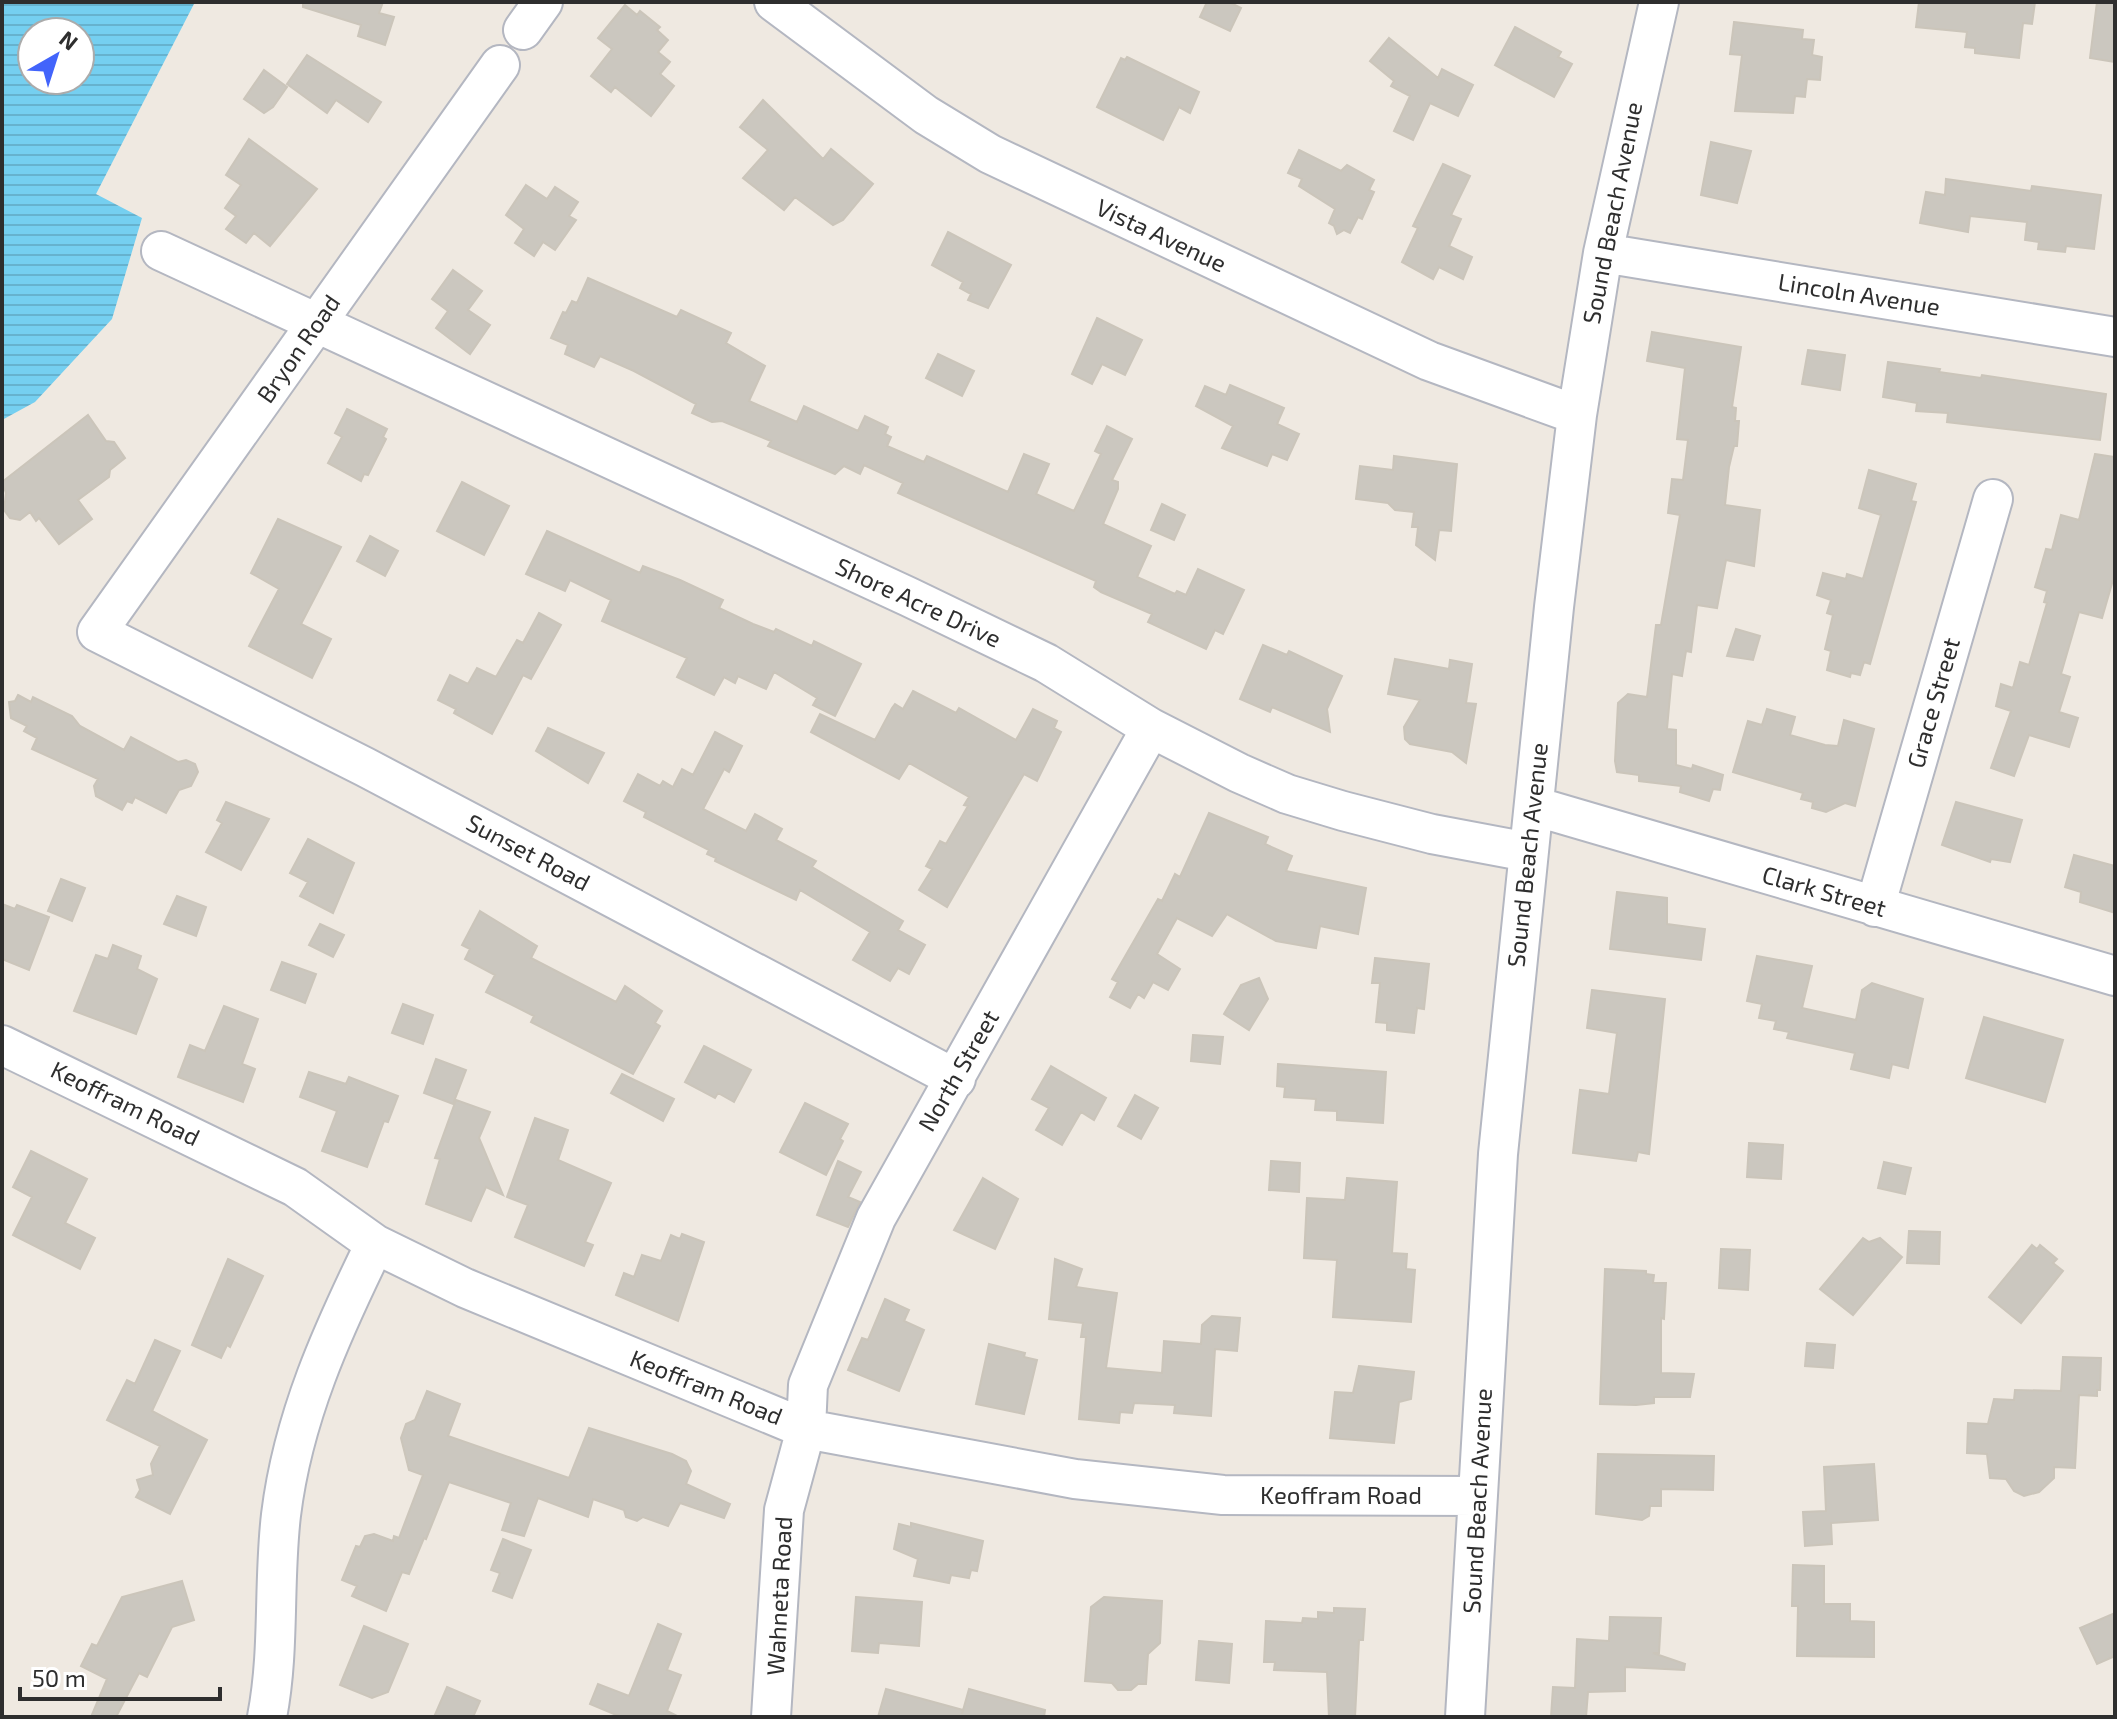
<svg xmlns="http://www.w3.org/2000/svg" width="2117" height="1719" font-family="'Exo 2',sans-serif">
<defs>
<pattern id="water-rules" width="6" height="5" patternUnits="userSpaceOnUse" patternTransform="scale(2)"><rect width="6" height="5" fill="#75cff0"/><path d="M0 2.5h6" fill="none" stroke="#66b2ce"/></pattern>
</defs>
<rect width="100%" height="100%" fill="#efe9e1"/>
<path fill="url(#water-rules)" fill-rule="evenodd" d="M2 2H195L96 194 142 218 112 319 35 402 2 420ZM32 32H80V80H32Z"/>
<path fill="#cbc7bf" stroke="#cbc5ba" stroke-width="2" d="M303 2H383L379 13 394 17 385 45 358 36 361 25 303 7Z
M1207 2H1229L1241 8 1230 31 1200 17Z
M1919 2H2035L2032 24 2023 23 2019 58 1975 53V48L1965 47 1967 32 1916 27Z
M2097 2H2115V62L2090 58Z
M625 5 637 15 640 11 660 27 657 30 668 40 658 52 670 62 660 74 674 86 651 116 615 87 611 92 591 76 612 49 598 38Z
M1734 22 1803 30 1802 39 1814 40 1812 55 1822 57 1820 80 1807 79 1805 97 1795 96 1793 113 1735 111 1742 55 1730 54Z
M1515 27 1561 52 1558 57 1572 64 1554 97 1495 65Z
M1389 38 1438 78 1442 69 1473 85 1458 116 1430 103 1413 140 1394 131 1410 96 1391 86 1394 81 1370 61Z
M307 55 381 102 368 122 336 100 327 113 287 84Z
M1127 57 1199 92 1190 113 1179 107 1163 140 1097 107 1121 58 1125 60Z
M264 70 287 87 273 107 264 113 244 99Z
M763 100 823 159 831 149 873 184 843 220 833 225 795 197 784 210 743 178 768 150 740 127Z
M249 139 317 189 270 246 254 233 246 243 226 229 236 216 225 208 241 185 226 175Z
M1711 142 1751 151 1737 203 1701 195Z
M1299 150 1341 171 1347 165 1374 180 1369 190 1374 192 1362 219 1358 217 1350 233 1344 230 1337 234 1334 226 1329 223 1335 209 1299 186 1302 179 1288 173Z
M1443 164 1470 176 1451 215 1461 219 1449 246 1472 257 1463 279 1439 267 1433 279 1402 262 1418 228 1413 226Z
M1946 179 2031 191 2032 186 2101 195 2094 249 2066 246 2065 252 2038 249 2039 242 2025 240 2027 222 1970 216 1968 232 1920 223 1926 192 1945 195Z
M526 185 547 199 555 187 578 202 569 216 576 220 555 250 543 242 534 256 515 243 524 229 506 215Z
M948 232 1011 265 988 308 968 300 971 294 960 288 963 282 932 265Z
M453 270 482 291 468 310 490 325 470 354 436 328 448 311 432 299Z
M588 278 677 317 681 310 731 333 726 343 765 366 749 401 797 422 804 406 858 431 865 416 888 427 885 434 891 437 887 446 924 462 927 456 1008 492 1024 454 1049 464 1036 494 1074 511 1101 454 1095 451 1107 426 1132 439 1112 480 1118 482V489L1103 524 1151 546 1137 577 1175 594 1177 591 1186 595 1198 569 1244 590 1223 634 1215 630 1206 649 1148 622 1152 614 1101 592 1094 587 1096 581 898 493 903 483 864 465 860 474 844 466 835 474 768 446 771 441 722 421 712 422 692 413 696 404 634 371 600 356 594 367 565 354 568 345 551 338 563 312 566 313 572 301 577 303Z
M1097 318 1142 340 1125 375 1102 364 1092 384 1072 374Z
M1652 332 1741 347 1732 407 1736 408 1735 421H1739L1737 446H1734L1729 467 1725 505 1760 510 1754 566 1726 560 1717 608 1697 605 1691 652 1686 651 1682 676 1672 674 1667 729 1676 730V765L1692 769 1693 765 1723 775 1720 790 1713 789 1709 801 1680 792 1681 786 1639 781V775L1617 772 1615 761 1618 703 1628 694 1647 697 1656 625H1661L1680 515 1668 513 1672 479 1683 480 1688 440 1677 439 1685 368 1647 361Z
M1808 350 1845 355 1840 390 1802 384Z
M938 354 974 371 962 396 926 378Z
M1888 362 1940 369 1939 372 1981 378 1982 375 2106 394 2100 440 1947 422 1948 413 1916 411 1917 403 1883 397Z
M1230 385 1284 408 1277 424 1299 434 1287 460 1272 454 1267 466 1222 448 1233 426 1196 406 1205 386 1226 395Z
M347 409 387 429 383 437 386 439 368 475 364 474 361 481 328 463 342 437 335 433Z
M88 415 106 441 114 442 125 458 110 470 109 477 78 500 92 519 59 544 39 518 36 521 30 512 20 520 10 518 4 510 6 493 2 482Z
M2095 454 2115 457V573L2102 618 2079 612 2061 674 2070 677 2059 712 2078 718 2069 747 2029 735 2014 776 1991 768 2011 711 1996 706 2001 684 2013 688 2020 662 2029 665 2047 603 2044 602 2047 591 2035 587 2046 549 2052 550 2061 515 2079 520Z
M1394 456 1457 464 1451 531 1439 530 1435 560 1416 545 1418 527H1412L1414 512 1395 510 1388 503 1356 499 1360 466 1393 470Z
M1869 470 1916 484 1911 501 1916 502 1870 664 1864 662 1860 675 1851 673 1850 677 1827 670 1831 651 1825 649 1833 615 1827 613 1831 600 1817 595 1823 573 1846 579 1847 574 1863 579 1881 515 1859 508Z
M462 482 509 506 484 555 437 531Z
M1162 504 1185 515 1174 540 1151 530Z
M278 519 341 547 301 624 331 639 312 678 249 646 279 589 251 573Z
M547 531 640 573 643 566 680 580 723 600 719 608 753 624 774 632 776 629 812 646 814 641 861 664 835 716 813 705 817 698 774 672 766 689 738 676 735 683 724 677 714 695 677 677 687 658 602 621 611 600 570 580 565 591 526 574Z
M370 536 398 551 385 576 357 561Z
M539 613 561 625 531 679 523 675 492 734 454 713 456 709 438 700 450 675 468 684 477 668 496 677 517 640 523 643Z
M1736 629 1760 636 1753 660 1727 656Z
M1263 645 1287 655 1289 651 1342 676 1327 709 1330 732 1272 707 1270 712 1240 699Z
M1395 659 1449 669 1450 660 1472 664 1466 703 1476 704 1466 763 1452 752 1410 744 1405 739 1404 727 1420 700 1388 694Z
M913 691 956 713 959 708 1016 740 1033 709 1057 721 1054 728 1061 732 1037 781 1024 774 947 907 919 890 932 869 926 866 940 841 946 844 968 806 964 805 969 797 909 763 899 779 811 732 820 714 875 740 892 708 895 704 903 709Z
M18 695 31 702 33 697 72 716 80 726 124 750 131 737 178 762 186 760 195 764 198 772 191 786 179 790 166 813 135 797 132 803 127 801 122 810 96 796 94 786 98 779 32 749 37 738 24 731 27 726 11 718 9 702 15 701Z
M1767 709 1795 717 1790 735 1825 745 1838 746 1844 720 1874 729 1855 806 1845 803 1826 812 1812 808 1813 802 1801 799 1803 793 1733 772 1748 721 1762 725Z
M548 728 604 753 588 783 536 751Z
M715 732 742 746 729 772 724 769 703 809 746 831 755 814 782 829 776 840 816 861 812 867 903 921 898 930 925 945 909 974 898 968 890 981 853 960 870 932 800 890 796 900 715 861 716 858 707 854 709 850 644 817 646 812 624 801 638 774 660 786 663 781 673 787 682 769 693 775Z
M226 802 269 819 241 870 206 852 222 823 217 820Z
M1956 802 2022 820 2010 862 1991 859 1990 862 1942 845Z
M1209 813 1268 837 1265 844 1292 856 1286 871 1366 888 1358 934 1320 926 1316 948 1276 941 1227 914 1212 936 1177 918 1157 954 1180 969 1168 990 1153 982 1144 998 1138 994 1130 1008 1110 997 1118 982 1112 979 1158 899 1162 901 1175 874 1180 877Z
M308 839 354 863 333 913 300 896 308 882 290 873Z
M2074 855 2115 866V913L2080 902 2081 892 2065 887Z
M61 879 85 888 72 921 48 911Z
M1617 892 1667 898V924L1705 929 1701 960 1610 949Z
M177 896 206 907 196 936 164 924Z
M2 904 15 909 17 905 49 917 29 970 2 959Z
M480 911 537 946 531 958 616 1002 625 986 662 1011 655 1023 660 1026 633 1074 531 1022 534 1016 486 992 495 975 465 959 470 949 462 945Z
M320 924 344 935 333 957 309 945Z
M113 945 141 956 137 969 157 979 136 1034 74 1011 96 955 108 959Z
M1757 956 1812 966 1802 1008 1856 1020 1862 990 1872 983 1923 999 1908 1068 1892 1064 1889 1078 1851 1069 1855 1053 1787 1038 1789 1032 1774 1029 1776 1021 1759 1018 1762 1004 1747 1001Z
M1375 958 1429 964 1424 1009 1417 1008 1414 1033 1387 1030V1023L1376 1022 1380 983H1372Z
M282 962 316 974 305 1003 271 990Z
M1259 978 1268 999 1249 1030 1224 1014 1241 985Z
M1592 990 1665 999 1649 1154 1638 1152 1636 1161 1573 1153 1580 1090 1609 1094 1617 1033 1587 1028Z
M403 1004 433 1015 423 1044 392 1033Z
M224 1006 258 1019 242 1064 255 1069 243 1102 178 1077 190 1045 205 1051Z
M1984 1017 2063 1040 2045 1102 1966 1078Z
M1193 1035 1223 1037 1220 1064 1191 1061Z
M704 1046 751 1070 734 1102 718 1093 715 1098 685 1082Z
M436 1059 466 1070 453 1104 424 1093Z
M1278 1064 1386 1072 1383 1123 1337 1120V1111L1315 1110 1316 1099 1284 1097 1285 1087 1277 1086Z
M1051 1066 1106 1098 1094 1120 1081 1112 1062 1145 1036 1130 1049 1108 1032 1099Z
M309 1072 346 1084 349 1077 398 1096 388 1122 384 1121 367 1167 322 1151 337 1111 300 1097Z
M622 1074 674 1099 663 1121 611 1093Z
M1135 1095 1158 1108 1141 1139 1118 1126Z
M456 1100 490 1112 479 1138 503 1195 486 1187 471 1221 426 1204 440 1159 435 1158Z
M805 1103 848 1124 840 1139 843 1141 826 1175 780 1152Z
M535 1118 568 1130 558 1160 611 1183 585 1242 593 1245 584 1266 515 1237 528 1205 507 1197Z
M1749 1143 1783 1145 1781 1179 1747 1177Z
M31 1151 87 1179 65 1223 95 1238 80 1269 13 1235 32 1197 13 1187Z
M838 1161 861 1172 848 1197 860 1202 848 1227 817 1215Z
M1271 1161 1300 1163 1299 1192 1269 1190Z
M1884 1162 1911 1168 1905 1194 1878 1188Z
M983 1178 1018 1199 995 1249 954 1230Z
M1347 1178 1397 1182 1392 1253 1407 1254 1406 1269 1415 1270 1411 1322 1333 1317 1337 1260 1304 1258 1307 1198 1345 1200Z
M1909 1231 1940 1232 1939 1264 1907 1263Z
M682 1234 704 1242 678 1321 616 1295 624 1273 634 1277 642 1255 661 1261 671 1235 680 1239Z
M1863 1238 1869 1242 1880 1238 1902 1257 1853 1315 1820 1289Z
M2032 1245 2037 1249 2040 1245 2057 1259 2053 1263 2063 1271 2021 1323 1989 1297Z
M1721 1249 1750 1250 1748 1290 1719 1288Z
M228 1259 263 1276 230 1347 227 1345 221 1358 192 1345Z
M1055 1259 1082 1269 1076 1287 1117 1293 1106 1368 1162 1373 1164 1341 1201 1344 1202 1325 1212 1316 1240 1318 1237 1351 1215 1349 1211 1416 1174 1413 1175 1405 1134 1403 1132 1413 1120 1412 1119 1423 1079 1419 1086 1337H1081L1083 1323 1049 1319Z
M1605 1269 1646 1271V1274L1654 1275 1653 1283H1666L1664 1319 1661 1318V1373L1694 1374 1690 1397H1654V1403L1636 1405 1600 1404Z
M885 1299 909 1310 904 1321 924 1330 899 1391 848 1370 862 1338 868 1340Z
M155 1340 180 1351 152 1411 207 1440 170 1514 136 1497 140 1490 137 1480 153 1475 151 1464 160 1446 107 1420 127 1380 135 1384Z
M1807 1343 1835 1345 1833 1368 1805 1366Z
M989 1344 1025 1353 1024 1357 1037 1360 1024 1414 976 1404Z
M2063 1357 2101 1358 2100 1390H2097V1396L2079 1395 2075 1468 2054 1467V1478L2039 1492 2024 1496 2014 1491 2006 1479 1990 1478 1987 1454 1967 1453 1968 1423 1988 1424 1994 1399 2014 1400 2015 1390 2061 1391Z
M1359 1366 1414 1372 1411 1399 1399 1402 1394 1443 1330 1438 1335 1392 1353 1393Z
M427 1391 460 1404 448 1436 569 1478 589 1428 672 1454 686 1461 691 1471 686 1484 730 1504 724 1518 680 1503 668 1526 643 1517 637 1521 626 1517 624 1510 593 1499 588 1517 538 1498 524 1536 502 1530 511 1503 449 1482 426 1539 424 1538 409 1574 402 1572 386 1611 352 1596 357 1586 342 1580 356 1546 360 1547 365 1536 374 1534 393 1541 394 1536 399 1538 423 1475 409 1470 401 1438 406 1424 415 1420Z
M1598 1454 1714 1456 1713 1490 1661 1489V1506H1650L1649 1516 1642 1520 1596 1514Z
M1874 1464 1878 1520 1831 1523 1832 1544 1805 1546 1803 1512 1826 1511 1824 1467Z
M911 1523 983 1541 977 1571 971 1570 969 1578 951 1575 949 1583 914 1576 918 1559 894 1549 899 1524 911 1527Z
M503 1539 531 1550 512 1598 493 1591 500 1573 491 1570Z
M1793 1565 1824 1566V1604H1850V1621L1874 1622V1657L1797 1656 1798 1606H1792Z
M182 1581 194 1620 172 1627 147 1677 139 1673 116 1717H91L107 1679 81 1666 92 1644 97 1646 122 1597Z
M856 1597 922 1602 919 1646 879 1643 878 1653 852 1651Z
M1104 1597 1162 1601 1160 1643 1148 1654 1146 1684H1138L1131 1690H1118L1112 1683 1085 1681 1091 1607Z
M1334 1608 1365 1609 1363 1640H1359L1355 1717H1329L1327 1672 1274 1670 1275 1662H1264L1266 1621 1302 1623 1303 1618 1318 1619V1612L1334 1613Z
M2115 1613V1656L2097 1664 2080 1628Z
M1610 1617 1661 1618 1659 1653H1653L1685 1664 1684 1670 1625 1667V1691L1588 1692 1586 1717H1551L1553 1687 1575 1688 1577 1639 1609 1641Z
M658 1624 681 1634 667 1670 681 1675 667 1711 679 1717H621L590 1704 598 1684 629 1696Z
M364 1626 408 1644 388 1692 372 1698 340 1685Z
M1199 1641 1232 1644 1229 1683 1196 1680Z
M447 1687 480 1701 473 1717H434Z
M886 1689 963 1710 962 1714 969 1689 1045 1710 1044 1717H878Z"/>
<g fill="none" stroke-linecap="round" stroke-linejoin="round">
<g stroke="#b4b7c1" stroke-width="42">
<path id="minor" d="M774 2 926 115 990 154 1429 361 1577 415
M523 30 543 2
M500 65 97 632 365 767 956 1079
M161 251 909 597 1046 663 1151 728 1239 773 1287 794 1343 811 1432 834 1528 852
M1603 253 2115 337
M1534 806 2115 976
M1875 907 1993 499
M2 1045 295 1187 375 1244 465 1288 806 1429 1075 1479 1223 1495 1478 1496
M267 1717C280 1650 273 1583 281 1515 293 1417 332 1332 375 1244
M771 1717 784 1510 806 1429 808 1385 876 1218 1151 728
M1465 1717 1498 1154 1554 607 1577 415 1603 253 1659 2"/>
</g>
<use href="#minor" stroke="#fff" stroke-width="38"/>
</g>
<g text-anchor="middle" stroke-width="6" stroke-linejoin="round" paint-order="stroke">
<g font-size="24" fill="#2e2e2e" stroke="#fff">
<text transform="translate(1613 213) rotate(-79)" y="8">Sound Beach Avenue</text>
<text transform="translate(1161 236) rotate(25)" y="8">Vista Avenue</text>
<text transform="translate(1859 295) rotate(9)" y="8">Lincoln Avenue</text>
<text transform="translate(299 349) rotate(-55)" y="8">Bryon Road</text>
<text transform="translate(918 603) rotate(25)" y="8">Shore Acre Drive</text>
<text transform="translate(1934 703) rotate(-74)" y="8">Grace Street</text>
<text transform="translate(528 853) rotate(28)" y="8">Sunset Road</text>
<text transform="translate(1528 855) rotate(-84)" y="8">Sound Beach Avenue</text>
<text transform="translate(1824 892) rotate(16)" y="8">Clark Street</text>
<text transform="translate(959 1071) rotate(-60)" y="8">North Street</text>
<text transform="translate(125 1104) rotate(26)" y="8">Keoffram Road</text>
<text transform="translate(706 1388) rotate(22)" y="8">Keoffram Road</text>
<text x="1341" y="1504">Keoffram Road</text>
<text transform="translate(1478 1501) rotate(-87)" y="8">Sound Beach Avenue</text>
<text transform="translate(780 1596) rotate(-87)" y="8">Wahneta Road</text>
</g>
</g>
<rect width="2117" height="1719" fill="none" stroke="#2e2e2e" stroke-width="8"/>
<g transform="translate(56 56) rotate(39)"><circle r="38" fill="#ffffff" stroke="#ababab" stroke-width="2"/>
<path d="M0-6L14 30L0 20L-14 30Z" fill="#4264fb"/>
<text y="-12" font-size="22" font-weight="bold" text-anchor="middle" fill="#2e2e2e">N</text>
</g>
<path d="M20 1687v12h200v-12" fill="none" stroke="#2e2e2e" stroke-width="4"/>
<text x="32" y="1687" font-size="24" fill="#2e2e2e" stroke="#ffffff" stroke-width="6" paint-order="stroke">50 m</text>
</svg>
